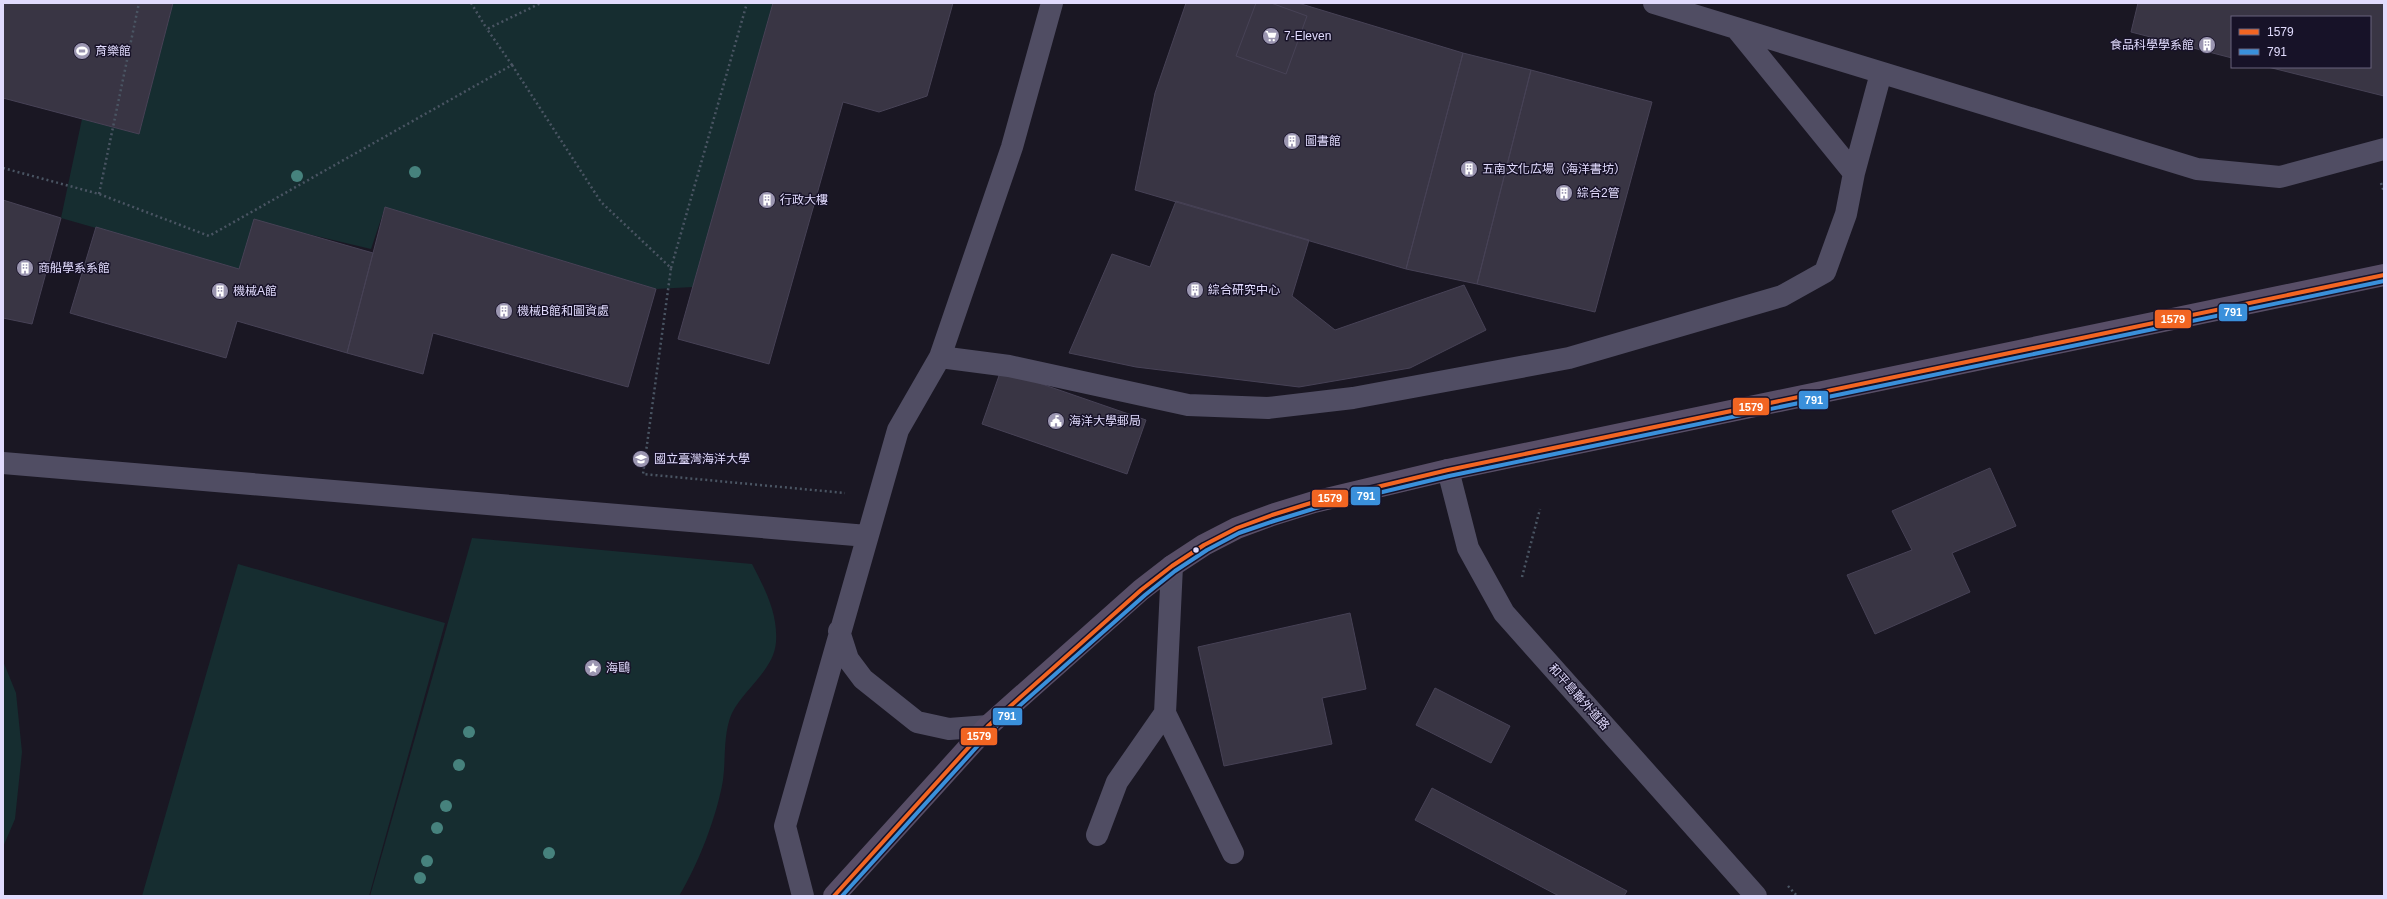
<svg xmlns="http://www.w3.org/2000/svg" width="2387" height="899" font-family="Arial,'Noto Sans TC',sans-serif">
<rect width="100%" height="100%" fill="#1a1723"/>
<path fill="#162d30" d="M173 3H773L693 287 656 289 385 207 371 249 257 222 239 269 61 218 82 119 139 134Z
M472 538 752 564C765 589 778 613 776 642 774 670 744 689 732 713 723 733 726 758 723 780 717 816 698 865 679 896H370Z
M238 564 445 623 369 896H142Z
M3 661 16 693 22 752 15 819 3 847Z"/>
<path fill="#393544" stroke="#474256" d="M3 3H173L139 134 3 98Z
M773 3H953L927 96 879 112 843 102 769 364 678 339Z
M1186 3H1298L1463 53 1406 269 1135 190 1155 93Z
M1256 3H1271L1307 16 1286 74 1236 56Z
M2138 3H2384V96L2268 67H2370V17H2232V58L2131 32Z
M1463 53 1531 70 1477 284 1406 269Z
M1531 70 1652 102 1595 312 1477 284Z
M3 200 61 218 32 324 3 318Z
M1176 201 1309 240 1292 296 1335 330 1464 285 1486 330 1410 368 1299 387 1136 367 1069 353 1112 254 1150 267Z
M385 207 656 289 628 387 433 333 423 374 347 353Z
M254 219 373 253 347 353 237 321 226 358 70 313 96 227 239 269Z
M1001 370 1146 420 1127 474 982 424Z
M1990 468 2016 526 1952 553 1970 592 1875 634 1847 575 1912 550 1892 511Z
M1350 613 1366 689 1322 698 1332 744 1224 766 1198 647Z
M1435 688 1510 726 1491 763 1416 725Z
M1432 788 1627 891 1624 896H1559L1415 820Z"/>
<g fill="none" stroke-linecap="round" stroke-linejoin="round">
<path stroke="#4a5563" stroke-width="2.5" stroke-dasharray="2 3" stroke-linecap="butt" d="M471 3 487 29
M512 65 601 202 671 268 643 474 845 493
M3 168 99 194 209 236 512 65 487 29 541 3
M2381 183 2384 192
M99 194 139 3
M671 268 747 3
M1522 577 1540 509
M1788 886 1797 896"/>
<path stroke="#504d63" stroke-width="22" d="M1052 3 1012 147 940 357 1009 366 1188 405 1268 408 1353 398 1569 358 1782 296 1825 272 1846 214 1854 173 1881 73
M1654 3 2197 169 2280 177 2384 149
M1736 28 1854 173
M3 463 867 536
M1448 470 1468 548 1504 613 1756 896
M839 631 848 659 863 679 917 722 949 729 988 726
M1165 713 1172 566
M1097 835 1117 782 1165 713 1233 853
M803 896 785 826 898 430 940 357"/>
<path stroke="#584e67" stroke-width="22" d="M834 896 988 726 1141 590 1172 566 1204 545 1237 528 1272 515 1314 502 1448 470 2384 275"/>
<g stroke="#171228" stroke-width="7">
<path id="bus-1" d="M834 896 988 726 1141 590 1172 566 1204 545 1237 528 1272 515 1314 502 1448 470 2384 275"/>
</g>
<g stroke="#171228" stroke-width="7">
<path id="bus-2" d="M842 896 992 730 1145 595 1175 571 1207 550 1239 533 1274 521 1316 508 1449 476 2384 281"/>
</g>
<use href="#bus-1" stroke="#f26522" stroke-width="4"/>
<use href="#bus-2" stroke="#3a90db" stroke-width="4"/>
</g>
<g fill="#46827d">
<circle cx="415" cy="172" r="6"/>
<circle cx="297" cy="176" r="6"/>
<circle cx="469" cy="732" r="6"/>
<circle cx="459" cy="765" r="6"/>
<circle cx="446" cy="806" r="6"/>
<circle cx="437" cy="828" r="6"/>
<circle cx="549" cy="853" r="6"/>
<circle cx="427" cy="861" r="6"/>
<circle cx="420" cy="878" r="6"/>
</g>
<defs>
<g id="supermarket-disc" transform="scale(0.9)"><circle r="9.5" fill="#9b96b1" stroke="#171228"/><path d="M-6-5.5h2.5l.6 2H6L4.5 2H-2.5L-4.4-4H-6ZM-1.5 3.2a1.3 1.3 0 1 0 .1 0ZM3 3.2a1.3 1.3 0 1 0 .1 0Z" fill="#fff"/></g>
<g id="building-disc" transform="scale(0.9)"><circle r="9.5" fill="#9b96b1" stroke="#171228"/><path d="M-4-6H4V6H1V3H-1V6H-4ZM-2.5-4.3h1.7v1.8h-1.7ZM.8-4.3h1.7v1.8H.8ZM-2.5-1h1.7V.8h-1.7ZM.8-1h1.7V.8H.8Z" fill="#fff"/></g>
<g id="stadium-disc" transform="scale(0.9)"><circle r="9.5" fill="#9b96b1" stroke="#171228"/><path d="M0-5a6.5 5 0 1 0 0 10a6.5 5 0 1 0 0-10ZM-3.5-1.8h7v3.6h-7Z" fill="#fff"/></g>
<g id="civic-disc" transform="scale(0.9)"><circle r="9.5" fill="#9b96b1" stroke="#171228"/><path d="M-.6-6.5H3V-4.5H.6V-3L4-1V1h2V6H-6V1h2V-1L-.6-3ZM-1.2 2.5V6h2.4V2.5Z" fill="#fff"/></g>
<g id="university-disc" transform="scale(0.9)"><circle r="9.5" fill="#9b96b1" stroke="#171228"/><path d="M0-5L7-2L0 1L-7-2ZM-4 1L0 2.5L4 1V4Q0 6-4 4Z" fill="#fff"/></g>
<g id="sight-disc" transform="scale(0.9)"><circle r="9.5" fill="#9b96b1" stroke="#171228"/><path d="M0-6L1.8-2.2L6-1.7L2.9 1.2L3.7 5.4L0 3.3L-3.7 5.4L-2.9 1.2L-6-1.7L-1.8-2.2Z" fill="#fff"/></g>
</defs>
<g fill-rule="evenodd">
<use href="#supermarket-disc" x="1271" y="36"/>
<use href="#building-disc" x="2207" y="45"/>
<use href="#stadium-disc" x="82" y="51"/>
<use href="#building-disc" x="1292" y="141"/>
<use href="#building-disc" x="1469" y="169"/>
<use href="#building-disc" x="1564" y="193"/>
<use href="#building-disc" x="767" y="200"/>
<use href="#building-disc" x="25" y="268"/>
<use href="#building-disc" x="1195" y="290"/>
<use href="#building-disc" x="220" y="291"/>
<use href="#building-disc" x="504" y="311"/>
<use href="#civic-disc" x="1056" y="421"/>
<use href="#university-disc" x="641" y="459"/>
<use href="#sight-disc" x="593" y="668"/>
</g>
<circle fill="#e1dbfd" stroke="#171228" stroke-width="1.5" cx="1196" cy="550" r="3.5"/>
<g text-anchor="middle" stroke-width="3" stroke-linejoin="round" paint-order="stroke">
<g font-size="12" fill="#e1dbfd" stroke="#171228" text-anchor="start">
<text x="1284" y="40">7-Eleven</text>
<text x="2194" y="49" text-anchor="end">食品科學學系館</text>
<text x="95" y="55">育樂館</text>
<text x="1305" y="145">圖書館</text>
<text x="1482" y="173">五南文化広場（海洋書坊）</text>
<text x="1577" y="197">綜合2管</text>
<text x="780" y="204">行政大樓</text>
<text x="38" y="272">商船學系系館</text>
<text x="1208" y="294">綜合研究中心</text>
<text x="233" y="295">機械A館</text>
<text x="517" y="315">機械B館和圖資處</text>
<text x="1069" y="425">海洋大學郵局</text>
<text x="654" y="463">國立臺灣海洋大學</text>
<text x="606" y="672">海鷗</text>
</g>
<g font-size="12" fill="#e1dbfd" stroke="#171228">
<text transform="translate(1579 697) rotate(48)" y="4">和平島聯外道路</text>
</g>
</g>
<g stroke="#171228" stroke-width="1.5">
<rect x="2218" y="303" width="30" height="19" rx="4" fill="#3a90db"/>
<rect x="2154" y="309" width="38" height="20" rx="4" fill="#f26522"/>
<rect x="1798" y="390" width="31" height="20" rx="4" fill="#3a90db"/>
<rect x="1732" y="397" width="38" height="19" rx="4" fill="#f26522"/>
<rect x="1350" y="486" width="31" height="20" rx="4" fill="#3a90db"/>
<rect x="1311" y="489" width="38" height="19" rx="4" fill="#f26522"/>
<rect x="992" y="707" width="31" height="19" rx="4" fill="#3a90db"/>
<rect x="960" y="727" width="38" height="19" rx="4" fill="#f26522"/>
</g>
<g font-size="11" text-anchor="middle" font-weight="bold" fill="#fff">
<text x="2233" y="316">791</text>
<text x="2173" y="323">1579</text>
<text x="1814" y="404">791</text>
<text x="1751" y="411">1579</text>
<text x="1366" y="500">791</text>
<text x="1330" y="502">1579</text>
<text x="1007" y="720">791</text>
<text x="979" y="740">1579</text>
</g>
<rect width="2387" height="899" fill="none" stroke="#e1dbfd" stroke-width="8"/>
<rect x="2231" y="16" width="140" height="52" fill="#171228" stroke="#68627d"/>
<rect x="2239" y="29" width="20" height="6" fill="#f26522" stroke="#68627d"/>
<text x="2267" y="36" font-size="12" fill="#e1dbfd">1579</text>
<rect x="2239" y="49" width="20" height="6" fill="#3a90db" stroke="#68627d"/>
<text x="2267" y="56" font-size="12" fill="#e1dbfd">791</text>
</svg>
